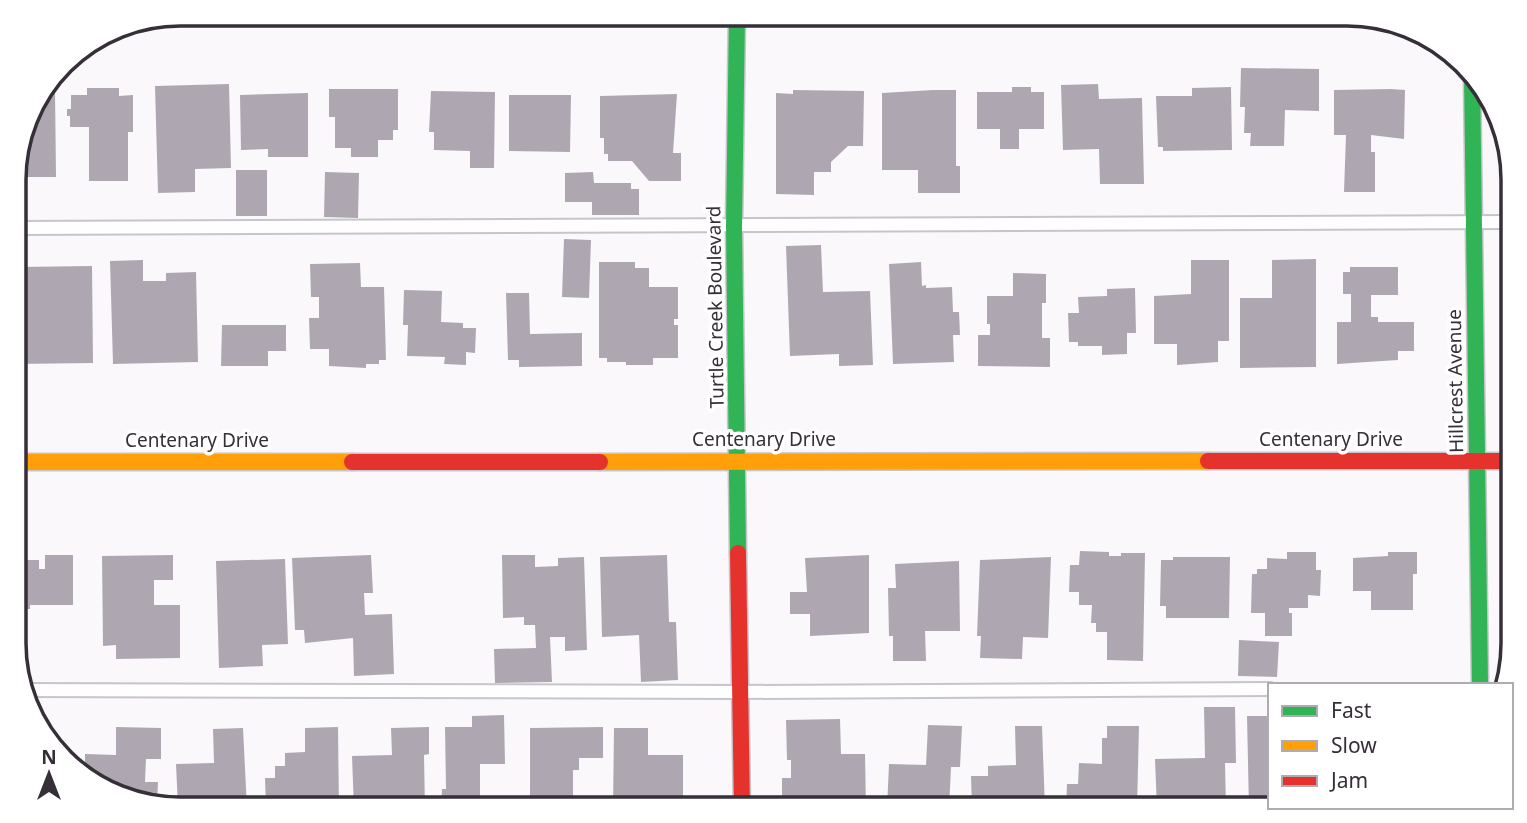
<svg xmlns="http://www.w3.org/2000/svg" width="1527" height="823" font-family="'Noto Sans',sans-serif">
<rect width="100%" height="100%" fill="#faf8fb"/>
<path fill="#aea7b1" d="M1241 68 1319 69V111L1285 110 1284 146H1250L1251 133H1244L1245 107H1240Z
M229 84 231 168 195 169V192L158 193 155 86Z
M1098 84 1099 99 1142 98 1144 184H1100L1099 149 1063 150 1061 85Z
M1012 87H1031V92H1044V129H1019V149H1000V129H977V92H1012Z
M1231 87 1232 150 1163 151V147H1158L1156 96H1192V88Z
M87 88H119V96L133 95V132H128V181H89V127H70V116H67V109H71V95H87Z
M329 89H398V130H393V140H378V157H351V148H335V117H329Z
M1391 89 1405 90 1404 139 1371 135V152H1375V192H1344L1346 135H1334V90Z
M793 90 864 91 863 146H848L831 162V172H814V195L776 194V93L793 94Z
M933 90H956V166H960V193H918V170H882V93Z
M55 91 56 177H15V159L31 106 43 92Z
M431 91 495 92 494 168H470V151L434 150V132H429Z
M308 93V157H268V149L241 150 240 95Z
M677 94 673 153H681V181H649L632 161H608V154H604V138H600V96Z
M509 95H571L570 152 509 151Z
M236 170H267V216H236Z
M325 172 359 173 358 218 324 217Z
M593 172 594 183H631V189H639V215H592V202H565V173Z
M564 239 591 240 589 298 562 297Z
M821 245 823 292 870 291 873 365 839 366V354L790 356 786 246Z
M15 258H19V267L92 266 93 363 15 364Z
M1316 259V367L1240 368V298H1272V260Z
M143 260V281H166V273L196 272 198 362 113 364 110 261Z
M1191 260H1229V341H1218V362L1177 365V344H1154V296L1191 294Z
M599 262H635V268H649V287H678V319H674V325H678V358H653V365H626V362H607V358H599Z
M921 262 922 286 926 285V288L952 287 953 312H959L960 335H953L954 362 893 364 889 264Z
M360 263 361 287H384L386 360H379V364H366V368L329 366V349H310L309 318H319V297H311L310 264Z
M1350 267H1398V295H1371V317H1378V322H1414V351H1398V360L1337 364V322H1351V294H1343V272H1350Z
M1013 273 1046 274V303H1042V338H1050V367L978 366V335H990V324H987V296H1013Z
M1135 288 1136 333H1127V354L1102 355V346H1078V342H1069L1068 313H1079L1078 297 1107 296V289Z
M404 290 442 291 441 322 463 323V328H476L475 353 466 352V365L444 364 445 357 407 356 408 325H403Z
M506 293H529L530 334 582 333V366L519 367V360H508Z
M222 325H286V351H268V366H221Z
M1080 551 1109 552V556H1121V553H1145L1143 661 1107 660V632H1096V623H1091L1092 605H1079V592H1069L1070 565H1079Z
M1287 552H1316V570H1321L1320 596 1308 595V608H1289V613H1292V636H1265V613H1251L1252 574H1257V569H1267V558L1287 559Z
M1388 552H1417V574H1413V610H1371V591H1353V558L1388 556Z
M45 555H73V605H30V609H15V560H39V569H45Z
M173 555V580H154V605H180V658L116 659V645L103 646 102 556Z
M371 555 373 593H364L365 615 392 614 394 674 354 676 353 638 305 643 304 630H295L292 558Z
M502 555H535V567L558 566V558L584 557 587 650 565 651V637H550L552 682 495 683 494 649 536 648 535 625H524V617L503 618Z
M667 555 669 622H676L678 680 641 682 639 635 602 637 600 557Z
M869 555V633L810 636V614H790V592H807L805 558Z
M1051 557 1048 638 1023 637 1022 659 980 658 981 636H977L980 560Z
M1173 557H1230L1229 618H1166V606H1160L1161 560H1173Z
M285 559 288 644 262 645 263 666 219 668 216 561Z
M959 561 960 631H925L926 661H893V636H889L888 588H896L895 564Z
M1239 640 1279 642 1277 677 1238 676Z
M1204 707H1235L1236 763H1225L1226 809H1157L1155 759 1205 758Z
M504 715 505 764H480V806H507V809H441L442 789H446L445 727H472V716Z
M1247 716H1270V809H1249Z
M840 719 841 754H865L866 809H782V778H791V760H787L786 720Z
M928 725 962 726 960 767H951L949 809H887L889 764 926 765Z
M1015 726H1042L1045 809H972L971 776H988V766L1016 765Z
M1107 726H1139L1137 809H1066L1067 784H1078L1079 763 1102 764V738H1107Z
M116 727 161 728V759H146L145 782H158L157 803 98 787 85 775V754L116 755Z
M338 727 339 809H266L265 778H275V766H285V753L305 752V728Z
M429 727V754L424 755 425 809H354L352 756 392 755 391 728Z
M603 727V758H579V770H573V796H577V800H599V809H530V728Z
M243 728 247 809 178 808 176 764 214 763 213 729Z
M614 728H648V755H683V809H613Z"/>
<g fill="none" stroke-linecap="round" stroke-linejoin="round">
<g stroke="#c8c4cb" stroke-width="16">
<path id="lane" d="M15 228 1513 222
M25 690 740 692 1270 689"/>
</g>
<g stroke="#c8c4cb" stroke-width="19">
<path id="fast" d="M737 14 734 226 738 553
M1472 76 1480 685"/>
</g>
<g stroke="#c8c4cb" stroke-width="19">
<path id="slow" d="M15 462H352
M600 462 1208 461"/>
</g>
<g stroke="#c8c4cb" stroke-width="19">
<path id="jam" d="M1208 461H1513
M352 462H600
M738 553 742 809"/>
</g>
<use href="#lane" stroke="#fefefe" stroke-width="12"/>
<use href="#fast" stroke="#30b455" stroke-width="16"/>
<use href="#slow" stroke="#ff9f0a" stroke-width="16"/>
<use href="#jam" stroke="#e5322d" stroke-width="16"/>
</g>
<g text-anchor="middle" stroke-width="7" stroke-linejoin="round" paint-order="stroke">
<g font-size="19" fill="#362f38" stroke="#fff">
<text transform="translate(715 307) rotate(-91)" y="7">Turtle Creek Boulevard</text>
<text transform="translate(1455 381) rotate(-91)" y="7">Hillcrest Avenue</text>
<text x="764" y="446">Centenary Drive</text>
<text x="1331" y="446">Centenary Drive</text>
<text x="197" y="447">Centenary Drive</text>
</g>
</g>
<path d="M0 0H1527V823H0ZM180 26H1347A154 154 0 0 1 1501 180V643A154 154 0 0 1 1347 797H180A154 154 0 0 1 26 643V180A154 154 0 0 1 180 26Z" fill="#fff" fill-rule="evenodd"/>
<path fill="none" stroke="#362f38" stroke-width="3.5" d="M180 26H1347A154 154 0 0 1 1501 180V643A154 154 0 0 1 1347 797H180A154 154 0 0 1 26 643V180A154 154 0 0 1 180 26Z"/>
<rect x="1268" y="683" width="245" height="126" fill="#ffffff" stroke="#afacaf" stroke-width="2"/>
<rect x="1282" y="706" width="35" height="10" fill="#30b455" stroke="#afacaf" stroke-width="2"/>
<text x="1331" y="718" font-size="21" fill="#362f38">Fast</text>
<rect x="1282" y="741" width="35" height="10" fill="#ff9f0a" stroke="#afacaf" stroke-width="2"/>
<text x="1331" y="753" font-size="21" fill="#362f38">Slow</text>
<rect x="1282" y="776" width="35" height="10" fill="#e5322d" stroke="#afacaf" stroke-width="2"/>
<text x="1331" y="788" font-size="21" fill="#362f38">Jam</text>
<g transform="translate(49 774)" stroke="#ffffff" stroke-width="5" paint-order="stroke">
<path d="M0-5L12 26L0 18L-12 26Z" fill="#362f38"/>
<text y="-10" font-size="19" font-weight="bold" text-anchor="middle" fill="#362f38">N</text>
</g>
</svg>
